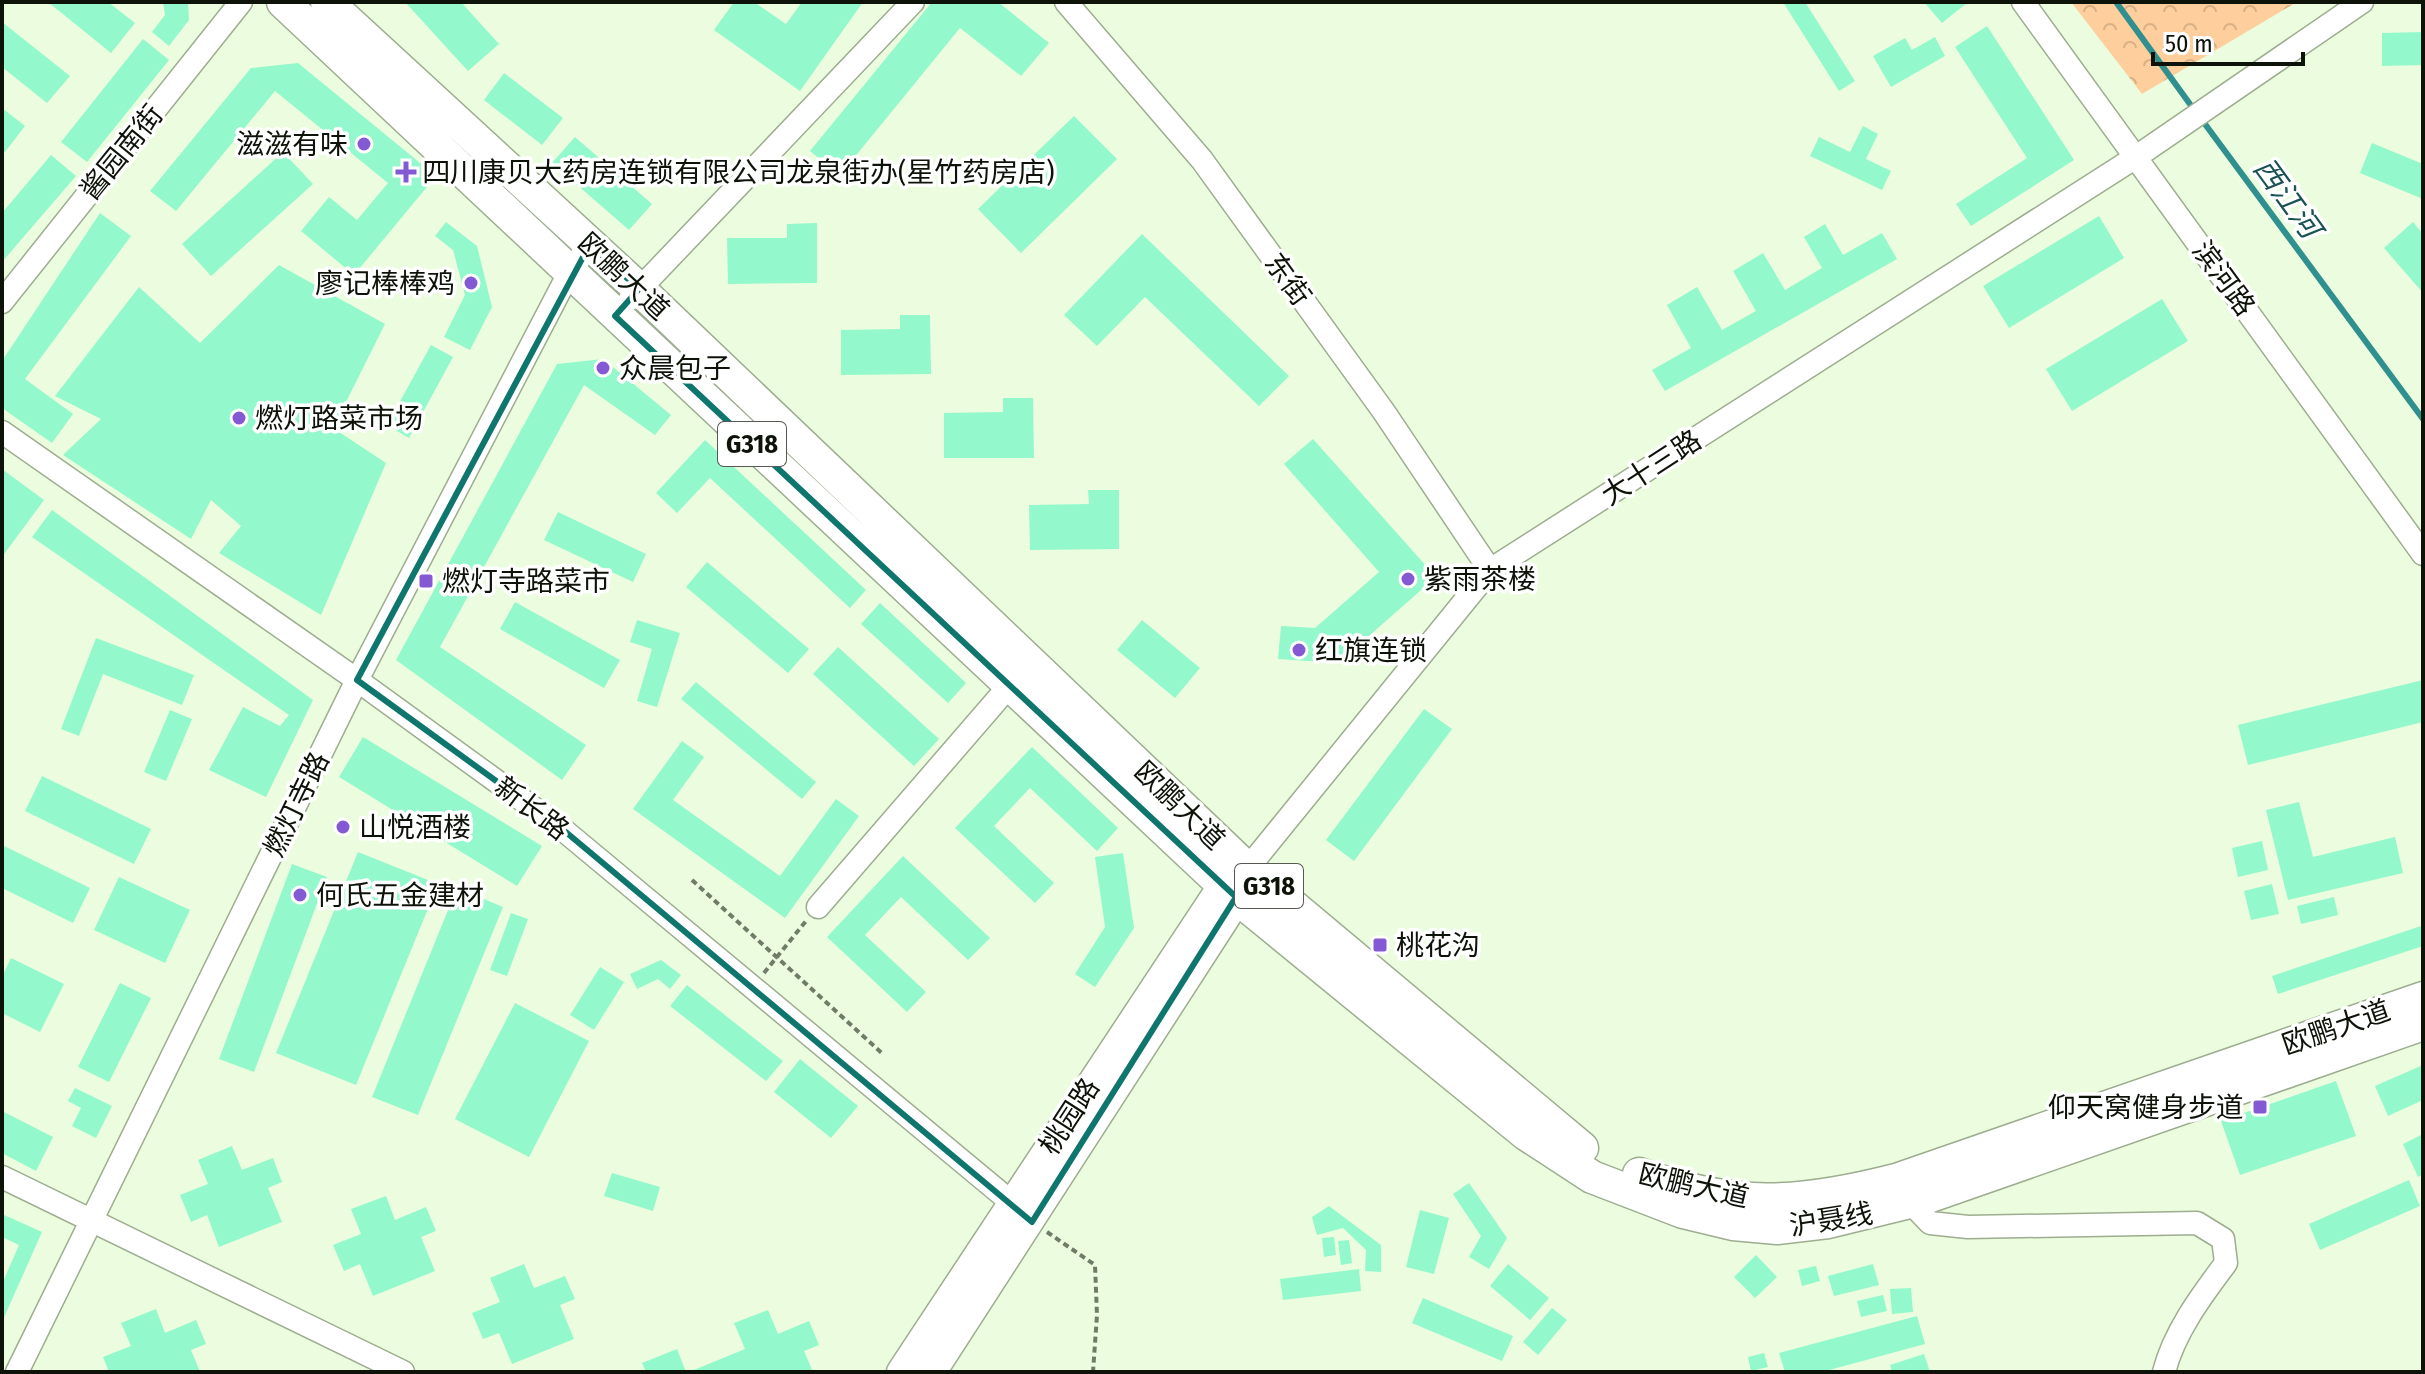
<svg xmlns="http://www.w3.org/2000/svg" width="2425" height="1374" font-family="'Fira Sans Condensed','Noto Sans SC',sans-serif">
<defs>
<pattern id="park-crowns" width="20" height="18" patternUnits="userSpaceOnUse" patternTransform="scale(2)"><rect width="20" height="18" fill="#fece9d"/><path d="M2 6a3 3 0 1 1 6 0M12 15a3 3 0 1 1 6 0" fill="none" stroke="#d8b086"/></pattern>
</defs>
<rect width="100%" height="100%" fill="#ebfdde"/>
<path fill="url(#park-crowns)" d="M2071 2H2297L2142 94Z"/>
<g fill="none" stroke-linecap="round" stroke-linejoin="round">
<path stroke="#2f908f" stroke-width="6" d="M2116 2 2195 111
M2202 120 2423 419"/>
</g>
<path fill="#94f8cd" d="M48 2H108L135 23 111 53Z
M163 2H188L189 20 169 46 152 32 165 15Z
M405 2H461L499 44 468 71Z
M734 2H754L786 24 802 2H863L800 91 714 30Z
M932 2H998L1049 43 1021 76 960 28 840 175 810 151Z
M1783 2H1805L1855 81 1839 91Z
M1924 2H1968L1942 23Z
M2 22 70 76 47 103 2 67Z
M1987 26 2074 160 1971 226 1956 204 2027 158 1955 47Z
M2423 32V65L2382 66V33Z
M1935 37 1945 56 1891 87 1873 56 1905 38 1912 50Z
M143 39 169 60 87 162 61 142Z
M298 63 436 176 354 275 301 231 329 197 357 220 388 183 275 91 176 211 150 191 251 68Z
M504 73 563 118 542 145 484 100Z
M2 108 25 126 5 152 2 150Z
M1074 116 1117 159 1021 253 978 209Z
M1863 126 1878 134 1866 159 1891 171 1882 190 1810 156 1819 137 1850 152Z
M575 137 652 204 629 230 552 163Z
M2372 143 2423 164V199L2360 173Z
M283 152 313 184 211 276 182 244Z
M51 155 76 176 2 262V213Z
M100 213 131 236 25 379 73 414 52 443 2 408V361Z
M2099 216 2124 258 2009 328 1983 286Z
M446 222 477 246 492 307 470 350 444 337 465 295 453 250 435 236Z
M2413 222 2423 234V293L2384 248Z
M817 223V283L728 284 727 238H787V224Z
M1825 224 1843 255 1882 233 1897 259 1665 391 1652 370 1691 348 1667 305 1697 287 1722 330 1756 311 1733 271 1763 253 1785 290 1822 268 1804 237Z
M1142 234 1289 376 1259 406 1145 297 1097 346 1064 315Z
M279 265 385 324 333 428 386 463 321 615 219 553 241 526 211 500 191 539 63 455 101 419 55 396 139 287 200 343Z
M2162 299 2188 341 2072 411 2046 369Z
M900 315H930L931 374 841 375V330L900 329Z
M431 345 453 357 409 438 387 425Z
M603 359 671 415 655 435 584 385 440 647 586 745 562 780 396 660 557 364Z
M1003 398H1033L1034 458H944V413L1003 412Z
M1313 439 1436 577 1338 663 1278 659 1281 626 1315 628 1379 572 1284 464Z
M705 440 866 590 850 608 710 478 677 513 656 493Z
M2 469 44 500 2 557Z
M1088 490H1119V549L1030 550 1029 505 1089 504Z
M52 510 313 700 266 797 209 770 243 707 280 726 289 715 32 537Z
M558 512 646 554 633 582 544 540Z
M707 562 809 649 788 673 686 587Z
M515 602 620 660 604 688 500 629Z
M880 603 966 683 948 703 861 624Z
M637 620 680 633 657 707 637 701 652 649 630 642Z
M1142 620 1200 668 1175 698 1117 650Z
M96 638 194 675 182 705 103 674 79 736 61 729Z
M838 647 939 739 914 766 813 674Z
M2423 680V722L2248 765 2238 725Z
M696 682 816 782 802 799 681 699Z
M1424 709 1452 729 1354 861 1326 840Z
M170 710 192 719 166 781 144 772Z
M363 737 542 846 517 886 339 777Z
M682 741 704 757 673 800 780 876 836 799 859 816 785 918 633 809Z
M1032 747 1118 828 1097 851 1030 788 994 826 1054 883 1035 903 955 828Z
M42 776 151 829 134 864 25 811Z
M2299 802 2313 857 2395 837 2403 873 2288 900 2266 810Z
M2262 841 2268 870 2238 877 2232 848Z
M2 845 90 888 73 923 2 888Z
M358 852 438 884 356 1085 276 1053Z
M1123 853 1134 928 1095 987 1075 974 1105 927 1095 857Z
M903 856 990 938 968 960 901 897 865 935 926 992 907 1012 827 937Z
M292 864 327 877 254 1072 219 1059Z
M119 877 190 910 165 963 94 930Z
M2272 884 2279 914 2251 920 2244 891Z
M457 888 503 907 418 1115 372 1097Z
M2334 897 2338 915 2301 924 2297 906Z
M511 913 528 919 507 976 490 970Z
M2421 926 2423 946 2278 994 2272 976Z
M11 958 64 984 40 1032 2 1013V977Z
M661 960 681 975 670 989 658 979 637 989 630 974Z
M600 967 624 982 594 1030 570 1015Z
M120 983 151 998 109 1082 78 1067Z
M687 985 783 1061 766 1081 670 1006Z
M515 1003 589 1041 529 1157 455 1119Z
M800 1059 858 1106 831 1138 774 1092Z
M2423 1065V1100L2388 1116 2375 1086Z
M2336 1081 2356 1136 2240 1175 2221 1121Z
M75 1088 112 1106 96 1138 72 1126 81 1108 68 1101Z
M2 1111 53 1137 36 1171 2 1153Z
M2423 1134V1174L2418 1177 2403 1144Z
M232 1146 242 1170 273 1158 282 1182 268 1188 282 1222 219 1247 207 1215 191 1222 180 1195 208 1184 198 1160Z
M612 1173 660 1187 653 1211 604 1196Z
M2409 1180 2420 1206 2320 1250 2309 1224Z
M1469 1183 1507 1238 1489 1269 1469 1257 1481 1236 1453 1194Z
M386 1196 395 1220 426 1207 436 1231 421 1237 435 1271 373 1296 360 1264 344 1271 333 1245 361 1234 351 1209Z
M1329 1206 1381 1245V1272L1365 1271 1366 1250 1343 1228 1317 1235 1312 1217Z
M1420 1210 1449 1218 1434 1274 1406 1267Z
M2 1214 42 1232 2 1322V1284L19 1245 2 1237Z
M1334 1237 1336 1255 1324 1257 1322 1238Z
M1349 1240 1352 1263 1341 1265 1338 1241Z
M1756 1255 1777 1277 1755 1298 1734 1277Z
M524 1264 534 1288 565 1276 575 1299 560 1305 574 1339 512 1364 499 1333 483 1339 472 1313 500 1302 490 1278Z
M1508 1264 1549 1298 1530 1320 1490 1286Z
M1873 1264 1879 1285 1834 1296 1828 1276Z
M1816 1266 1820 1281 1802 1286 1798 1270Z
M1359 1269 1361 1291 1283 1300 1280 1279Z
M1911 1288 1913 1312 1892 1314 1890 1289Z
M1883 1295 1887 1311 1861 1317 1857 1301Z
M1423 1298 1513 1336 1502 1361 1412 1323Z
M1552 1308 1567 1320 1538 1355 1523 1342Z
M156 1309 165 1333 196 1320 206 1344 191 1350 200 1372H109L103 1357 131 1346 121 1323Z
M768 1310 778 1334 809 1321 819 1345 804 1351 813 1372H689L745 1349 734 1323Z
M1917 1316 1925 1344 1822 1372H1785L1779 1353Z
M677 1349 686 1372H646L642 1363Z
M1764 1353 1768 1367 1751 1371 1748 1357Z
M1924 1354 1930 1372H1892L1890 1365Z"/>
<g fill="none" stroke-linecap="round" stroke-linejoin="round">
<g stroke="#9dad90" stroke-width="25">
<path id="minor" d="M1066 2 1202 160 1384 412 1490 570
M2023 2 2423 554
M630 299 913 2
M2 302 241 2
M2 432 357 680 561 828 1023 1212
M1248 868 1490 570 2136 157 2362 2
M818 907 1010 685
M2 1177 403 1372
M1911 1203 1930 1223 1968 1227 2197 1223 2223 1239 2226 1263C2202 1295 2174 1332 2164 1372
M17 1372 357 680 569 273 590 244"/>
</g>
<g stroke="#9dad90" stroke-width="31">
<path id="major" d="M901 1372 1234 868
M932 1372 1246 886"/>
</g>
<g stroke="#9dad90" stroke-width="35">
<path id="highway" d="M283 2 1236 897 1526 1134 1592 1177 1683 1212 1733 1224 1777 1228 1828 1222 1922 1199 2423 1024
M327 2 639 289 1239 861 1582 1148
M1639 1174C1735 1209 1798 1205 1896 1180L2423 998"/>
</g>
<path stroke="#717c68" stroke-width="4" stroke-dasharray="6 4" stroke-linecap="butt" d="M692 880 884 1055
M764 973 806 921
M1047 1232 1095 1265 1097 1315 1093 1372"/>
<use href="#minor" stroke="#fff" stroke-width="22"/>
<use href="#major" stroke="#fff" stroke-width="28"/>
<use href="#highway" stroke="#fff" stroke-width="32"/>
</g>
<path fill="none" stroke="#0f766e" stroke-width="6" stroke-linejoin="round" d="M590 244 639 289 615 316 1236 897 1032 1222 561 828 357 680Z"/>
<g fill="#845ad4" stroke="#fff" stroke-width="3">
<circle cx="364" cy="144" r="8"/>
<path d="M402 160h8v8h8v8h-8v8h-8v-8h-8v-8h8z"/>
<circle cx="471" cy="283" r="8"/>
<circle cx="603" cy="368" r="8"/>
<circle cx="239" cy="418" r="8"/>
<circle cx="1408" cy="579" r="8"/>
<rect x="418" y="573" width="16" height="16" rx="4"/>
<circle cx="1299" cy="650" r="8"/>
<circle cx="343" cy="827" r="8"/>
<circle cx="300" cy="895" r="8"/>
<rect x="1372" y="937" width="16" height="16" rx="4"/>
<rect x="2252" y="1099" width="16" height="16" rx="4"/>
</g>
<g text-anchor="middle" stroke-width="7" stroke-linejoin="round" paint-order="stroke">
<g fill="#fff" stroke="#565a52" stroke-width="2">
<rect x="718" y="422" width="68" height="44" rx="6"/>
<rect x="1235" y="864" width="68" height="44" rx="6"/>
</g>
<g font-size="26" font-weight="bold" fill="#0d1308">
<text x="752" y="453">G318</text>
<text x="1269" y="895">G318</text>
</g>
<g font-size="28" fill="#0d1308" stroke="#fff" text-anchor="start">
<text x="348" y="154" text-anchor="end">滋滋有味</text>
<text x="422" y="182">四川康贝大药房连锁有限公司龙泉街办(星竹药房店)</text>
<text x="455" y="293" text-anchor="end">廖记棒棒鸡</text>
<text x="619" y="378">众晨包子</text>
<text x="255" y="428">燃灯路菜市场</text>
<text x="1424" y="589">紫雨茶楼</text>
<text x="442" y="591">燃灯寺路菜市</text>
<text x="1315" y="660">红旗连锁</text>
<text x="359" y="837">山悦酒楼</text>
<text x="316" y="905">何氏五金建材</text>
<text x="1396" y="955">桃花沟</text>
<text x="2244" y="1117" text-anchor="end">仰天窝健身步道</text>
</g>
<g font-size="28" fill="#0d1308" stroke="#fff">
<text transform="translate(121 152) rotate(-51)" y="10">酱园南街</text>
<text transform="translate(624 276) rotate(43)" y="10">欧鹏大道</text>
<text transform="translate(2224 278) rotate(54)" y="10">滨河路</text>
<text transform="translate(1288 279) rotate(54)" y="10">东街</text>
<text transform="translate(1651 467) rotate(-33)" y="10">大十三路</text>
<text transform="translate(296 804) rotate(-64)" y="10">燃灯寺路</text>
<text transform="translate(1180 805) rotate(44)" y="10">欧鹏大道</text>
<text transform="translate(532 808) rotate(37)" y="10">新长路</text>
<text transform="translate(2336 1027) rotate(-19)" y="10">欧鹏大道</text>
<text transform="translate(1069 1116) rotate(-57)" y="10">桃园路</text>
<text transform="translate(1694 1185) rotate(13)" y="10">欧鹏大道</text>
<text transform="translate(1831 1219) rotate(-9)" y="10">沪聂线</text>
</g>
<g font-size="30" font-style="italic" fill="#1a5253" stroke="#fff">
<text transform="translate(2287 198) rotate(54)" y="10">西江河</text>
</g>
</g>
<rect width="2425" height="1374" fill="none" stroke="#0d1308" stroke-width="8"/>
<path d="M2153 52v12h150v-12" fill="none" stroke="#0d1308" stroke-width="4"/>
<text x="2165" y="52" font-size="24" fill="#0d1308" stroke="#ffffff" stroke-width="6" paint-order="stroke">50 m</text>
</svg>
